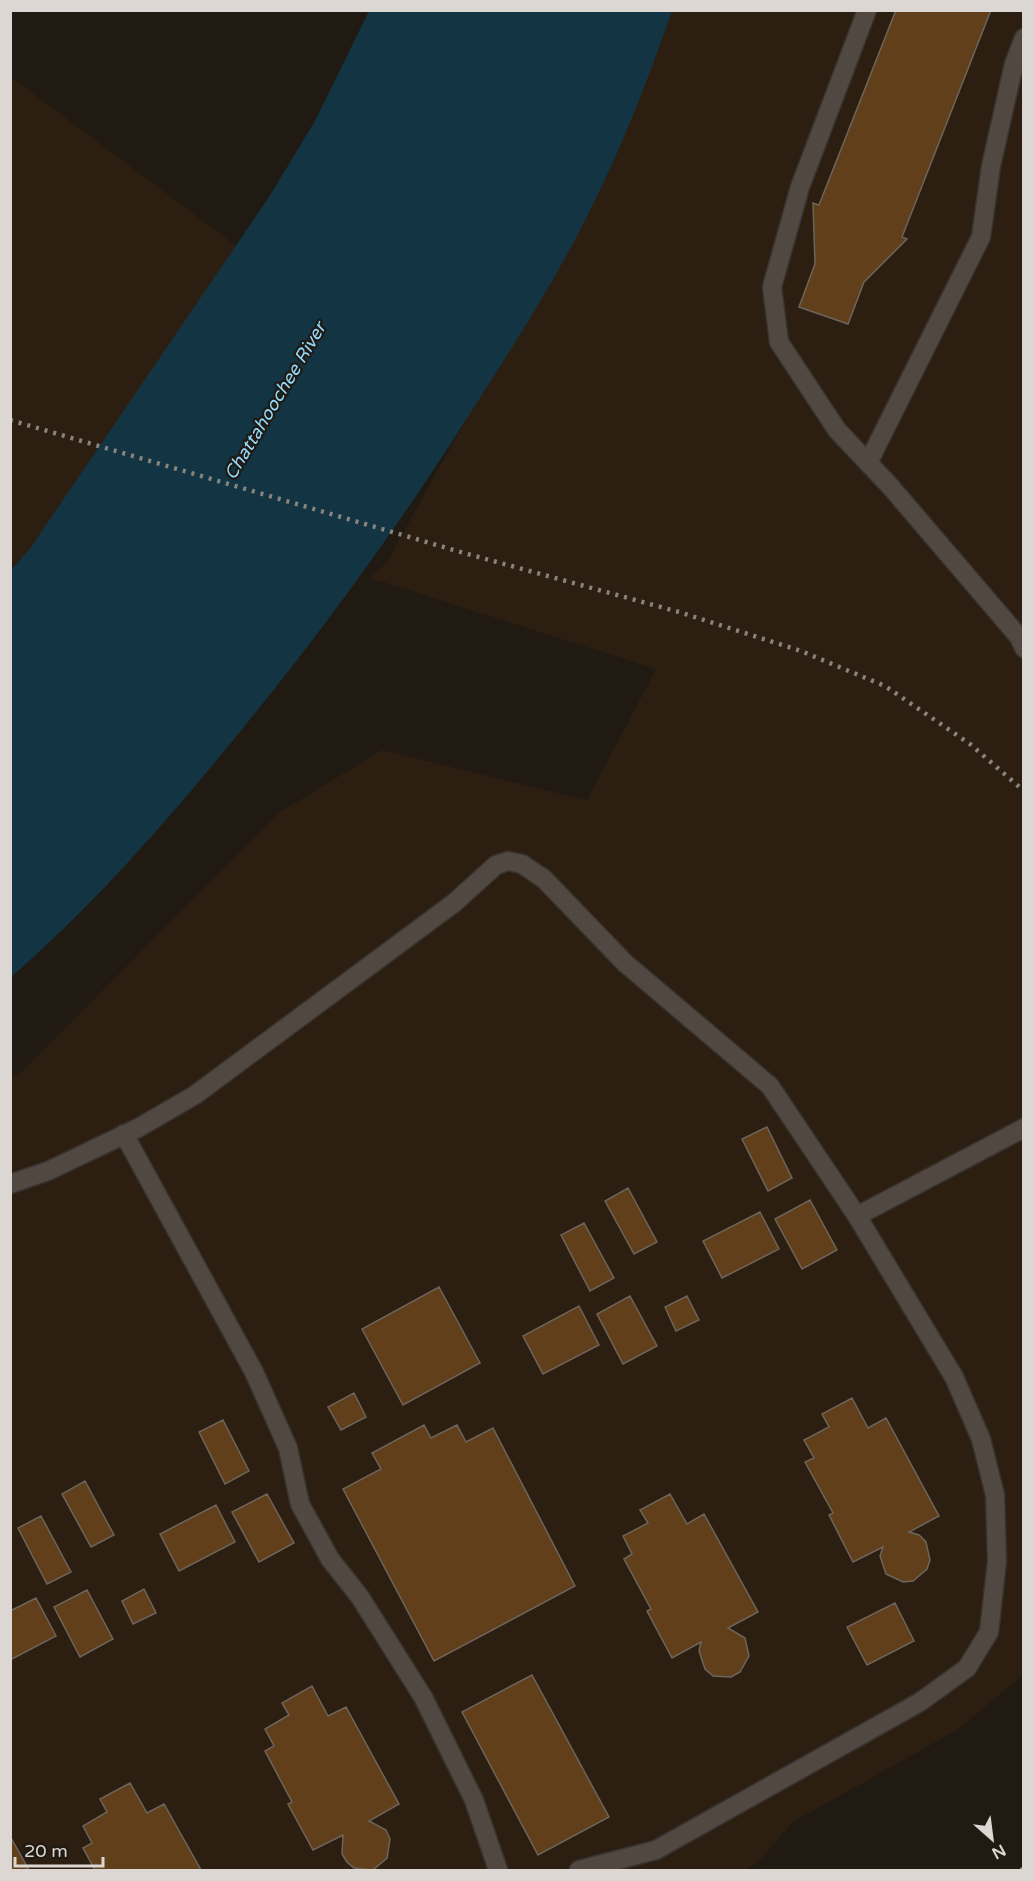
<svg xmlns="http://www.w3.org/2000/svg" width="1034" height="1881" font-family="'Varela Round',sans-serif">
<rect width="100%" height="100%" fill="#201a13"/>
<path fill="#2c1f12" d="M658 11H1023V1675L957 1730 793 1822 759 1861 745 1870H11L10 1079 25 1069 277 814 382 750 587 800 656 669 370 578 387 562 598 181Z
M10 76 255 260 10 673Z"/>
<path fill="#133443" d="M369 11H672C650 74 626 137 596 198 559 276 511 349 464 423 400 523 331 619 256 712 181 805 102 898 11 977V570L29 550 269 197 315 121Z"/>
<path fill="#603f1a" stroke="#6d655c" stroke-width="1.5" d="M896 10H991L902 237 907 239 864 282 848 324 799 307 815 264 813 203 819 205Z
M767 1127 792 1178 768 1191 742 1139Z
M628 1188 657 1242 634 1254 605 1201Z
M810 1200 837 1250 802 1269 775 1219Z
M760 1212 779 1249 722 1278 703 1241Z
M584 1223 614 1278 590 1291 561 1235Z
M439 1287 480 1363 403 1405 362 1329Z
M630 1296 657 1346 623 1364 597 1314Z
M687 1296 699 1320 676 1331 665 1307Z
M579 1306 599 1345 543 1374 523 1336Z
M354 1393 366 1417 341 1430 328 1407Z
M852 1398 868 1428 886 1418 939 1516 909 1532 919 1535 926 1542 930 1560 927 1569 913 1581 903 1582 886 1574 880 1556 883 1547 853 1562 829 1515 833 1513 805 1462 814 1458 804 1440 829 1427 822 1414Z
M223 1420 249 1471 225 1484 199 1432Z
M424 1425 431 1438 457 1425 466 1442 493 1428 575 1586 434 1661 343 1489 381 1469 372 1453Z
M85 1481 114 1535 91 1547 62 1494Z
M267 1494 294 1543 259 1562 232 1512Z
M670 1494 687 1524 704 1514 758 1612 728 1628 745 1638 749 1656 740 1672 731 1677 713 1676 705 1669 699 1651 701 1642 672 1658 647 1611 651 1609 624 1559 632 1554 623 1536 648 1523 640 1510Z
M216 1505 235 1542 179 1571 160 1534Z
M41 1516 71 1572 47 1584 18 1528Z
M144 1589 156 1613 133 1624 122 1601Z
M87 1590 113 1639 80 1657 54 1607Z
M36 1598 56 1636 10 1660V1611Z
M895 1603 914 1641 867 1665 847 1627Z
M532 1675 609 1817 538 1855 462 1712Z
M312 1686 328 1716 346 1707 399 1804 369 1821 386 1830 390 1839 387 1858 373 1870 354 1868 347 1862 342 1854 343 1835 313 1850 288 1804 292 1802 265 1751 274 1746 265 1729 289 1715 282 1703Z
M130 1783 147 1813 164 1804 201 1870H95L83 1848 92 1843 83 1826 107 1812 100 1799Z
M10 1836 29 1870H10Z"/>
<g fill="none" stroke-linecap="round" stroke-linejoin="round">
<g stroke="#383330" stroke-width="21">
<path id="lane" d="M867 10 800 187 772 287 779 342 837 430 890 486 1019 637 1024 648
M868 463 981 237 991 166 1014 64 1024 38
M124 1134 254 1372 288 1448 300 1504 330 1559 360 1597 423 1697 474 1800 498 1870
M10 1184 48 1171 138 1128 195 1095 454 903 496 865 508 861 522 864 544 879 625 963 770 1086 857 1216 954 1377 981 1439 995 1495 997 1561 989 1632 967 1668 920 1702 656 1850 579 1870
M857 1216 1024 1128"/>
</g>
<use href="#lane" stroke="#504841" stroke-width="18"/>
<path stroke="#89847e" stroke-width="4.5" stroke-dasharray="3 6" stroke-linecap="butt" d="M10 420 464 553 679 612 801 651 885 686 970 744 1024 791
M1021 1870 1024 1868"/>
</g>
<g text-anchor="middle" stroke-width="4.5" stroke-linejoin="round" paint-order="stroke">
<g font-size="18" font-style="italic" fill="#92dbfe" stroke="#201a13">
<text transform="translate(275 401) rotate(-59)" y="6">Chattahoochee River</text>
</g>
</g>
<rect width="1034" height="1881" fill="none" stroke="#dcd7d2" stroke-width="24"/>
<g transform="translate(992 1839) rotate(152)" stroke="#201a13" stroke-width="4.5" paint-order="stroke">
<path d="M0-4.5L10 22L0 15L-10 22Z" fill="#dcd7d2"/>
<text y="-9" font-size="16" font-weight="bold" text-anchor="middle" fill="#dcd7d2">N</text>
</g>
<path d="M15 1857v9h88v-9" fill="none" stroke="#dcd7d2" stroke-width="3"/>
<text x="24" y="1857" font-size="18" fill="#dcd7d2" stroke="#201a13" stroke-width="4.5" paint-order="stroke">20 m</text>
</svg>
